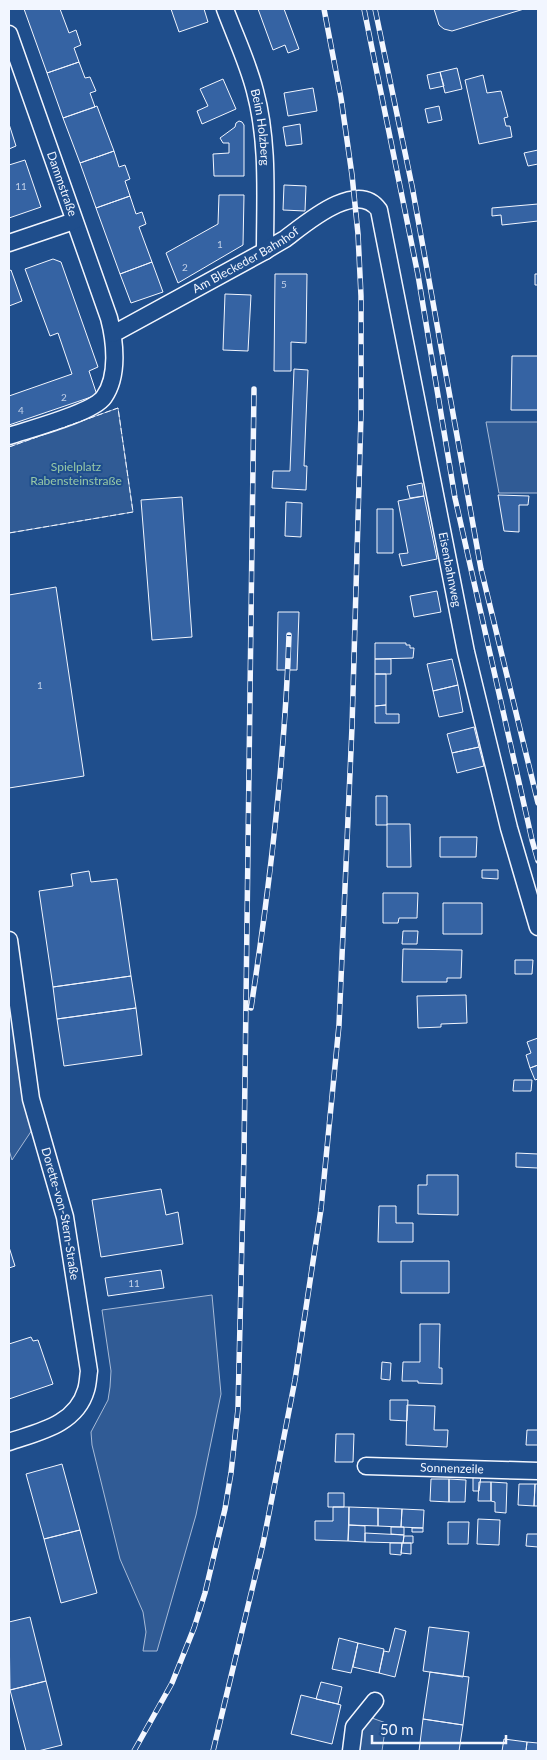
<svg xmlns="http://www.w3.org/2000/svg" width="547" height="1760" font-family="Lato,sans-serif">
<rect width="100%" height="100%" fill="#1f4e8c"/>
<path fill="#305b95" stroke="#a8bbd7" d="M118 408 133 512 9 533V447Z
M486 422H538V493H499Z
M9 999 24 1101 32 1130 12 1160 9 1150Z
M212 1295 221 1394 196 1515 157 1651H143L146 1632 143 1612 120 1559 92 1445 91 1432 108 1400 110 1387 111 1371 102 1310Z
M369 1717 386 1723 382 1751H356L359 1730Z"/>
<path fill="#3563a3" stroke="#f2f6ff" d="M24 9H60L69 33 76 30 81 45 74 48 79 62 47 73Z
M171 9H204L208 22 179 32Z
M258 9H284L299 49 288 53 285 45 273 50Z
M434 9H524L452 31 444 29 439 25Z
M79 62 85 78 90 77 96 91 90 93 95 107 63 118 47 73Z
M457 68 462 89 445 93 440 72Z
M440 72 444 86 430 89 427 75Z
M483 75 487 93 501 91 508 117 504 118 506 126H510L512 137 479 144 465 80Z
M223 79 236 109 202 124 197 111 208 106 200 89Z
M313 88 317 111 288 116 284 93Z
M97 106 114 151 80 163 63 118Z
M439 106 442 120 428 123 425 109Z
M239 121 242 122 244 125V176H214L213 154 229 153V143H223L220 138 235 127 236 123Z
M9 124 16 146 9 149Z
M300 124 302 144 286 146 283 127Z
M538 150V164L528 166 524 153Z
M114 151 119 167 125 165 130 179 125 181 130 196 96 208 80 163Z
M25 160 41 207 9 218V165Z
M284 185 306 186 305 211 283 210Z
M219 195H244L243 245 178 283 166 253 218 224Z
M130 196 136 214 142 212 146 224 139 227 152 262 120 274 96 208Z
M538 204V221L502 225 501 215 492 216V208Z
M53 259 61 262 98 367 89 371 97 395 9 425V396L72 374 58 333 50 336 25 269Z
M152 262 163 292 131 303 120 274Z
M11 270 22 301 9 306V271Z
M275 274H307L306 343 291 342V371H274Z
M535 274H538V285H535Z
M225 294 251 295 248 351 223 350Z
M512 356H538V410H511Z
M294 369 308 370 304 466H307L306 490 272 488 273 471H290Z
M422 483 424 496 410 498 407 486Z
M498 495 529 496 528 505H519V532L504 531Z
M424 496 437 559 402 566 399 554 408 553 398 501Z
M182 497 192 637 152 640 141 500Z
M286 502 302 503 301 537 285 536Z
M377 509H393V553H377Z
M56 587 84 776 9 788V595Z
M437 591 441 612 414 617 410 596Z
M278 612H299L297 670H277Z
M375 643H406V645H410V648H414L413 658 375 659Z
M375 659H391V674H375Z
M452 659 458 685 433 691 427 664Z
M375 674H386V705L375 706Z
M458 685 463 712 439 717 433 691Z
M386 705V714H399V723H375V706Z
M474 727 479 747 452 753 447 734Z
M479 747 484 766 457 773 452 753Z
M376 796H387V825H376Z
M387 824H410L411 867H387Z
M440 837H477L476 857H440Z
M482 870H498V879L482 878Z
M89 871 91 882 117 879 131 976 53 987 39 891 73 886 71 874Z
M383 893H418L417 918H399L398 923H383Z
M443 903H482V934H443Z
M403 931H418L417 944H402Z
M403 949 462 950 461 978H447V982H402Z
M515 960H533L532 974H515Z
M131 976 136 1008 57 1019 53 987Z
M466 995 467 1023 441 1024V1027L418 1028 417 996Z
M136 1008 142 1055 64 1066 57 1019Z
M538 1038V1065L530 1068 526 1055 531 1053 527 1042Z
M538 1065V1079L535 1080 530 1068Z
M514 1080H532L531 1091H513Z
M516 1153 538 1154V1168L516 1167Z
M427 1175H458V1215L418 1214V1185H427Z
M161 1189 166 1215 178 1212 183 1244 101 1257 92 1200Z
M379 1206H396V1223H413V1242H378Z
M9 1247 15 1266 9 1268Z
M401 1261H449V1293H401Z
M161 1270 164 1288 108 1296 105 1278Z
M420 1324H440L439 1368H442V1384L418 1383V1381H402L403 1362H420Z
M31 1337 33 1341 38 1340 53 1384 9 1399V1344Z
M382 1362 391 1363 390 1380 381 1379Z
M390 1400H408L407 1421 390 1420Z
M407 1405 435 1406 434 1430H448L447 1447 406 1445Z
M527 1430H538V1445H526Z
M336 1434H354L353 1462H335Z
M62 1464 80 1530 44 1539 26 1474Z
M473 1476H481L479 1491H473Z
M431 1479H449V1502L430 1501Z
M449 1479 466 1480 465 1502H449Z
M479 1482H491V1501H478Z
M491 1482 507 1483 506 1513 495 1512V1502L491 1501Z
M519 1484H535L534 1506 518 1505Z
M535 1484H538V1506H534Z
M328 1493H344V1507H328Z
M333 1507H349L348 1541 315 1540V1521H333Z
M349 1507 378 1508V1526L349 1525Z
M378 1508 402 1509 401 1527 378 1526Z
M402 1509 424 1510 423 1528 401 1527Z
M478 1519 500 1520 499 1545 477 1544Z
M448 1522H469L468 1544H448Z
M349 1525 365 1526V1542L348 1541Z
M391 1527H404V1535L391 1534Z
M412 1528H423V1532H412Z
M80 1530 97 1593 61 1603 44 1539Z
M365 1533 404 1535 403 1543 365 1542Z
M527 1534H538V1547L526 1546Z
M404 1536H413V1543H403Z
M390 1543H402L401 1555 390 1554Z
M402 1543H411V1554L401 1553Z
M30 1617 46 1681 10 1690 9 1622Z
M429 1627 469 1632 463 1677 423 1671Z
M395 1628 406 1631 395 1677 379 1673 384 1651 389 1652Z
M339 1638 358 1643 351 1673 332 1669Z
M358 1643 384 1649 379 1673 353 1667Z
M430 1672 469 1677 463 1725 423 1719Z
M46 1681 62 1745 38 1751H26L10 1690Z
M321 1682 342 1687 338 1704 316 1699Z
M301 1695 341 1705 332 1744 291 1734Z
M423 1719 463 1725 459 1751H419Z
M504 1739 527 1742 526 1751H502Z
M527 1742 538 1743V1751H526Z"/>
<g fill="none" stroke-linecap="round" stroke-linejoin="round">
<g stroke="#f2f6ff" stroke-width="19">
<g id="street">
<path id="s1" d="M225 9C235 36 248 63 255 91 269 143 265 198 265 251"/>
<path id="s2" d="M9 34 109 318C115 341 119 376 104 397 93 413 30 429 9 436"/>
<path d="M9 243 74 221"/>
<path id="s3" d="M113 334 265 251C271 247 278 243 285 239 304 225 357 178 379 210L466 652 509 828 538 927"/>
<path id="s4" d="M9 940 31 1099 65 1217 89 1371C88 1377 88 1384 86 1390 76 1425 38 1432 9 1442"/>
<path id="s5" d="M366 1466 538 1471"/>
<path d="M351 1751 354 1727 375 1701"/>
</g>
</g>
<use href="#street" stroke="#1f4e8c" stroke-width="16"/>
<g stroke="#f2f6ff" stroke-width="5.5">
<path id="rail" d="M364 9 418 275 455 498 532 840 538 861
M375 9 412 186 481 569 538 803
M251 1008C270 884 285 760 289 635
M134 1751 172 1683 194 1628 205 1593 225 1509 231 1473 238 1409 244 1153 254 389
M213 1751 263 1544 295 1380 321 1209 339 1025 352 727 361 415V296L358 234 352 175 341 98 324 9"/>
</g>
<use href="#rail" stroke="#1f4e8c" stroke-width="4" stroke-dasharray="11" stroke-linecap="butt"/>
<path stroke="#f2f6ff" stroke-width="1" stroke-dasharray="6 2.5" stroke-linecap="butt" d="M9 447 118 408 133 512 9 533"/>
</g>
<g text-anchor="middle" stroke-width="4" stroke-linejoin="round" paint-order="stroke">
<g font-size="10" fill="#c3d1e8">
<text x="21" y="190">11</text>
<text x="220" y="248">1</text>
<text x="185" y="271">2</text>
<text x="284" y="288">5</text>
<text x="64" y="401">2</text>
<text x="21" y="414">4</text>
<text x="40" y="689">1</text>
<text x="134" y="1287">11</text>
</g>
<g font-size="12" fill="#f2f6ff" stroke="#1f4e8c">
<text dy="4" stroke="none"><textPath href="#s1" startOffset="124">Beim Holzberg</textPath></text>
<text dy="4" stroke="none"><textPath href="#s2" startOffset="159">Dammstraße</textPath></text>
<text dy="4" stroke="none"><textPath href="#s3" startOffset="152">Am Bleckeder Bahnhof</textPath></text>
<text dy="4" stroke="none"><textPath href="#s3" startOffset="672">Eisenbahnweg</textPath></text>
<text dy="4" stroke="none"><textPath href="#s4" startOffset="279">Dorette-von-Stern-Straße</textPath></text>
<text dy="4" stroke="none"><textPath href="#s5" startOffset="86">Sonnenzeile</textPath></text>
</g>
<g font-size="12" fill="#97c8a6" stroke="#1f4e8c">
<text x="76" y="471">Spielplatz<tspan x="76" dy="14">Rabensteinstraße</tspan></text>
</g>
</g>
<rect width="547" height="1760" fill="none" stroke="#f2f6ff" stroke-width="20"/>
<path d="M372 1735v8h134v-8" fill="none" stroke="#f2f6ff" stroke-width="2.5"/>
<text x="380" y="1735" font-size="15" fill="#f2f6ff" stroke="#1f4e8c" stroke-width="4" paint-order="stroke">50 m</text>
</svg>
